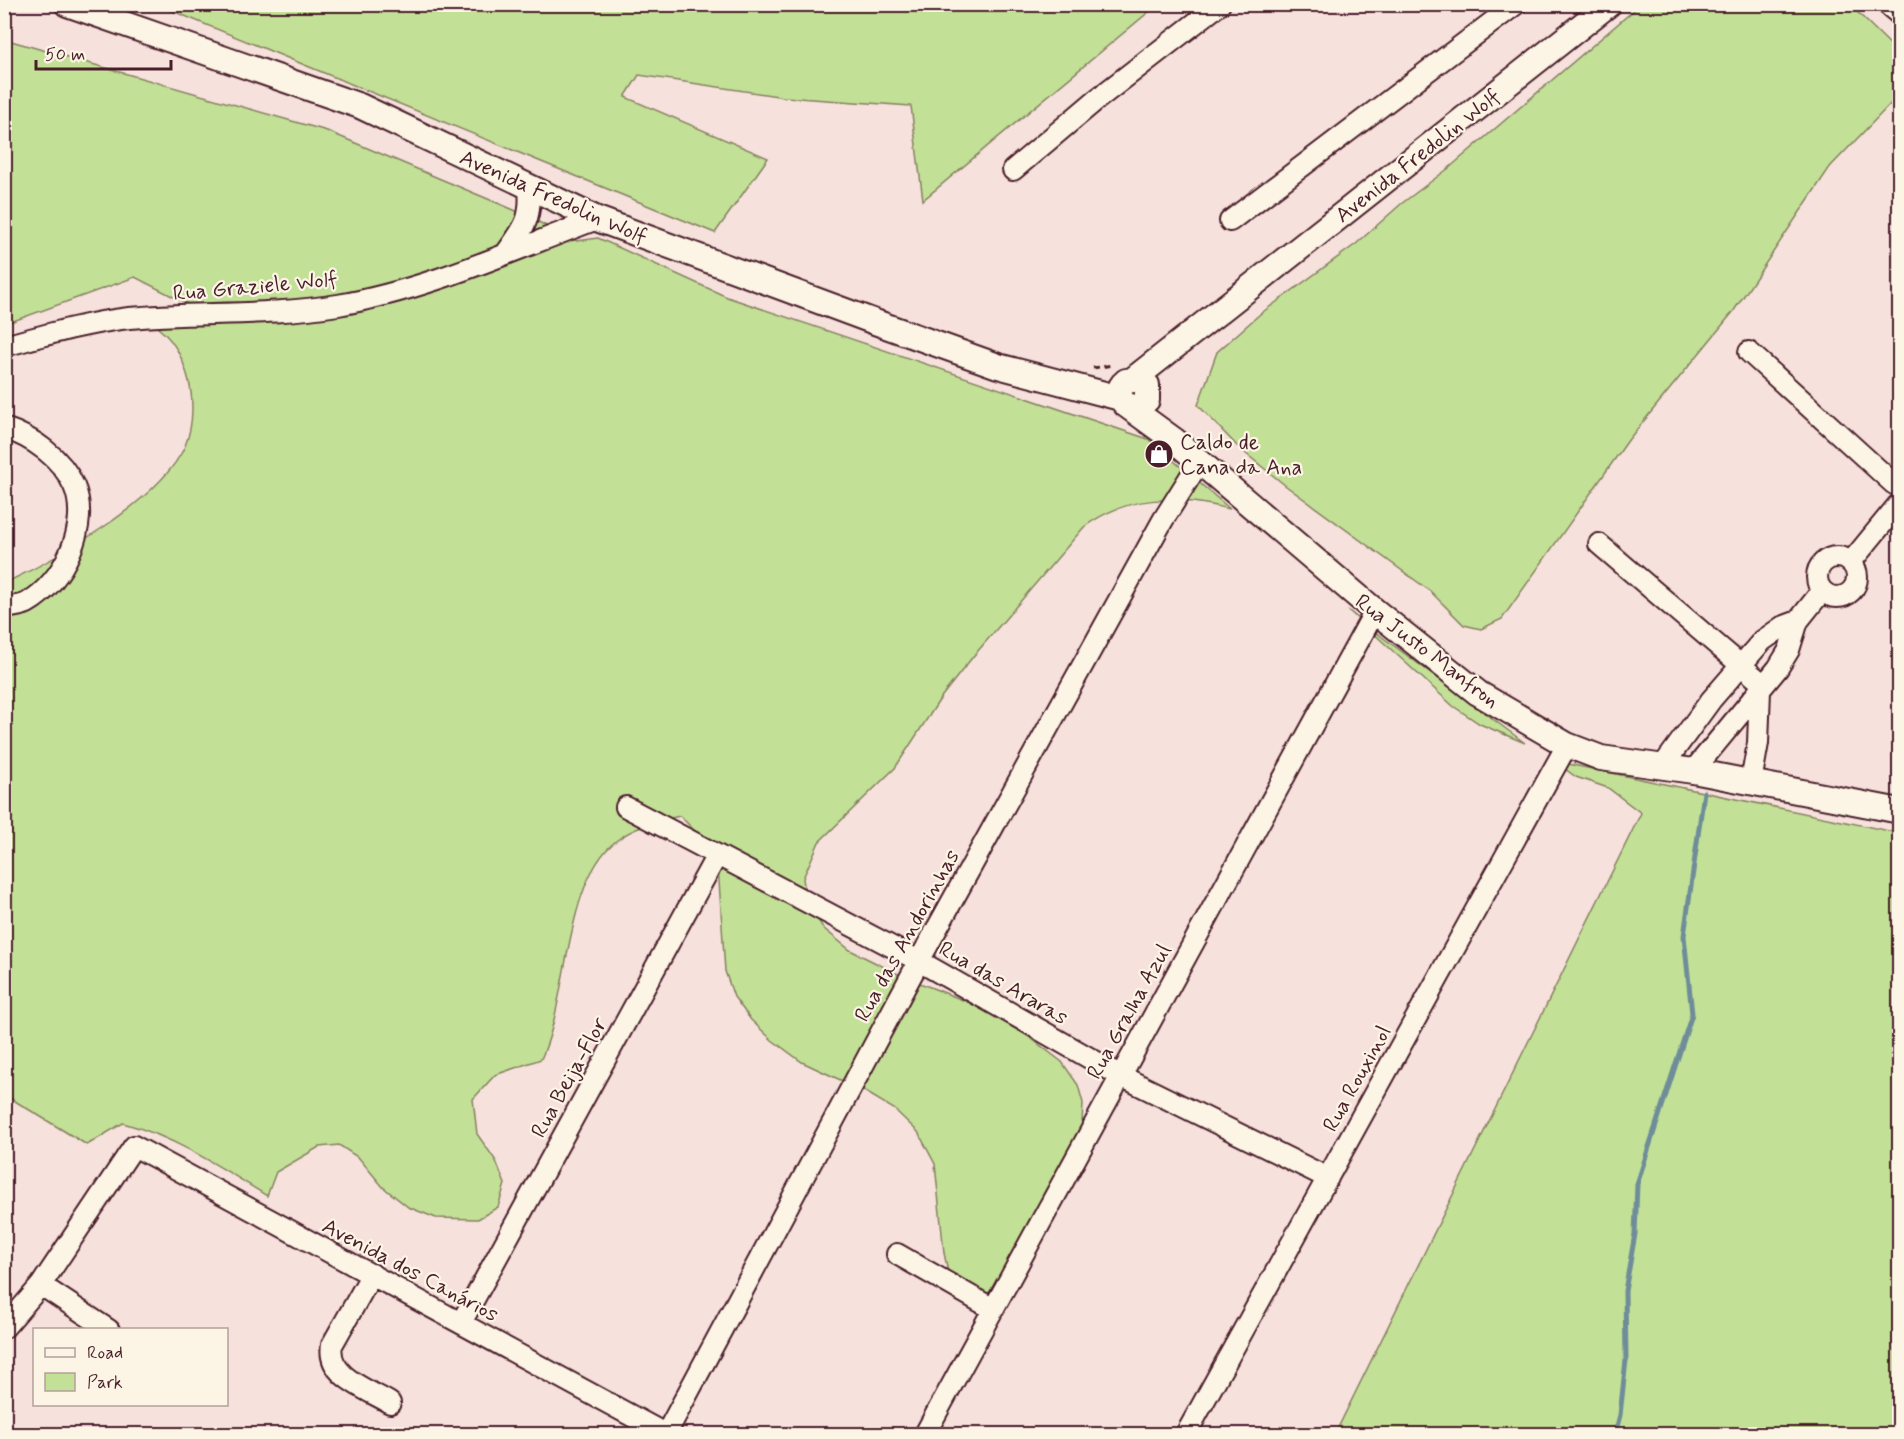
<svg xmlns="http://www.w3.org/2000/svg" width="1904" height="1439" font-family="Mynerve,sans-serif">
<rect width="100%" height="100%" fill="#f6e1dc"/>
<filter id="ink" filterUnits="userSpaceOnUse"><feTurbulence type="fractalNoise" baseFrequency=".0167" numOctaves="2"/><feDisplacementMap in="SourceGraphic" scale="12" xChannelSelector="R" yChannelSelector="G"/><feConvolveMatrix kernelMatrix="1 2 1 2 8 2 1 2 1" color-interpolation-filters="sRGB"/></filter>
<g filter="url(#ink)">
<path fill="#c3e097" stroke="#868061" stroke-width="1.5" d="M158 5H1157L923 200 911 106 784 97 639 75 625 97 768 158 715 233Z
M1640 5H1850L1899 53V95L1830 167 1733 312 1629 439 1502 619 1481 629 1464 625 1430 591 1286 486 1239 448 1198 405 1217 352 1260 314 1356 244 1401 204 1449 168Z
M4 39 327 131 514 210 577 241 598 238 727 297 1148 439 1230 509C1175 496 1131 493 1084 527L971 659 942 696 895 768 819 842 803 878 806 900 823 928 850 950 902 976 973 1004 1016 1027 1062 1062 1078 1085 1083 1103 1082 1124 1071 1153 1007 1278 987 1294 965 1297 950 1282 944 1253 935 1164 918 1132 894 1109 864 1091 802 1062 772 1040 751 1020 734 997 725 971 718 866 706 842 680 816C660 820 633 827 616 841 563 883 569 1000 541 1059L495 1075 473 1099 477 1134 496 1161 505 1184 498 1207 478 1219 436 1218 408 1207 383 1187 359 1158 339 1145 319 1147 276 1172 267 1196C222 1168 175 1137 123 1123L87 1145 5 1095V583C58 558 160 501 185 446 194 424 194 396 187 374 177 339 159 324 127 311L161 305 219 320 135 277 5 324Z
M1348 610 1366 625 1525 743 1480 724 1453 706Z
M1554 761 1899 833V1434H1335L1641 813 1608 788 1576 777Z"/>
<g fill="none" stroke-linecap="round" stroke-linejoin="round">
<path stroke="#6e8d98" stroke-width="5" d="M1615 1434 1620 1415 1626 1360 1625 1291 1635 1234 1637 1184 1692 1014 1684 936 1704 792"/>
<g stroke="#4a1f2b" stroke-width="24">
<path id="minor" d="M1887 4 1900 15
M1013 170 1096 100 1220 4
M1230 221 1516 4
M506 253C524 228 532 219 529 188
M4 346C46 335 86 323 129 318 198 312 269 316 338 305 427 290 513 250 597 219
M1749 352 1894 484
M4 428C32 437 62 458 74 486 91 525 63 583 27 603 21 606 11 607 4 608
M1599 544 1764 685
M1817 577a20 20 0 1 1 40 0a20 20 0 1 1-40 0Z
M1851 562 1897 506
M1662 767 1711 700 1762 641 1782 627 1798 621
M1693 771 1778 668 1789 650 1798 621 1822 591
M1751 782 1758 743 1760 690
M626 807 919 961 1121 1076 1328 1178
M897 1254 993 1309
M372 1274 332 1345C326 1376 367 1389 390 1403
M41 1285 109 1330
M461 1323 717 855
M4 1328 41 1285 134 1146 665 1434
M666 1434 919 961 1163 520 1198 464
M925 1434 1375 611
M1186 1434 1567 745"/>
</g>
<g stroke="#4a1f2b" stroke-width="28">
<path id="major" d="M67 4 360 106 597 219 875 322 998 366 1120 398
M1135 378 1609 4
M1130 407 1140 406 1147 400V385L1140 379 1126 381C1117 388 1118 397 1126 405L1174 440 1375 611 1478 693 1567 745 1601 758 1693 771 1900 811"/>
</g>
<path stroke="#4a1f2b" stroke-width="3" stroke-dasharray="6 4.5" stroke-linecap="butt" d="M139 4 151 9
M1093 368 1113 365"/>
<use href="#minor" stroke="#fcf5e5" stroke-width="20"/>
<use href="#major" stroke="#fcf5e5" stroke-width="24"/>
</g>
</g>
<defs>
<g id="shop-disc" transform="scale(1.5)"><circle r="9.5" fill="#4a1f2b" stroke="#fcf5e5"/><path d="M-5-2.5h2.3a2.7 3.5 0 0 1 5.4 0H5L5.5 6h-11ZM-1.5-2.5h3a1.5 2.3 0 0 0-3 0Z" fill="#fff"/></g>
</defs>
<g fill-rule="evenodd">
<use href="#shop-disc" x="1159" y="454"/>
</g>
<g text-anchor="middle" stroke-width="4.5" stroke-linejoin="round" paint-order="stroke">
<g font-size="22" fill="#4a1f2b" stroke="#fcf5e5">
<text transform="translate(1417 155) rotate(-38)" y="8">Avenida Fredolin Wolf</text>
<text transform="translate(554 196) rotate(24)" y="8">Avenida Fredolin Wolf</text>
<text transform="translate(255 285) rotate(-5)" y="8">Rua Graziele Wolf</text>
<text transform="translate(1428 650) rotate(37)" y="8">Rua Justo Manfron</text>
<text transform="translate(906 935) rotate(-61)" y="8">Rua das Andorinhas</text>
<text transform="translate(1004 982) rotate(30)" y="8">Rua das Araras</text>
<text transform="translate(1128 1011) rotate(-61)" y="8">Rua Gralha Azul</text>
<text transform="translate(568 1077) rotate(-61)" y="8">Rua Beija-Flor</text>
<text transform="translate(1356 1078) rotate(-61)" y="8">Rua Rouxinol</text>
<text transform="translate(411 1269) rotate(28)" y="8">Avenida dos Canários</text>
</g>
<g font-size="22" fill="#4a1f2b" stroke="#fcf5e5" text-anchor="start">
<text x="1180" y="449">Caldo de<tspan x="1180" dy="25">Cana da Ana</tspan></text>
</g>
</g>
<rect width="1904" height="1439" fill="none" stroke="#fcf5e5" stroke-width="24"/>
<rect x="12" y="12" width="1880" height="1415" fill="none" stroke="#4a1f2b" stroke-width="2" filter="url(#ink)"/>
<rect x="33" y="1328" width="195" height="78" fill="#fcf5e5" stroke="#b59f9b" stroke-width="1.5"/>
<rect x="45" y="1348" width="30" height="9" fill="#fcf5e5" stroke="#b59f9b" stroke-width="1.5"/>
<text x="87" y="1358" font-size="18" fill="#4a1f2b">Road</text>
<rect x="45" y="1373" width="30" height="18" fill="#c3e097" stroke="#b59f9b" stroke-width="1.5"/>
<text x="87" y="1388" font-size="18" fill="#4a1f2b">Park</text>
<path d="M36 60v9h135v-9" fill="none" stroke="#4a1f2b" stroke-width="3"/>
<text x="45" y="60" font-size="18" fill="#4a1f2b" stroke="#fcf5e5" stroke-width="4.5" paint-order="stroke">50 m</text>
</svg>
